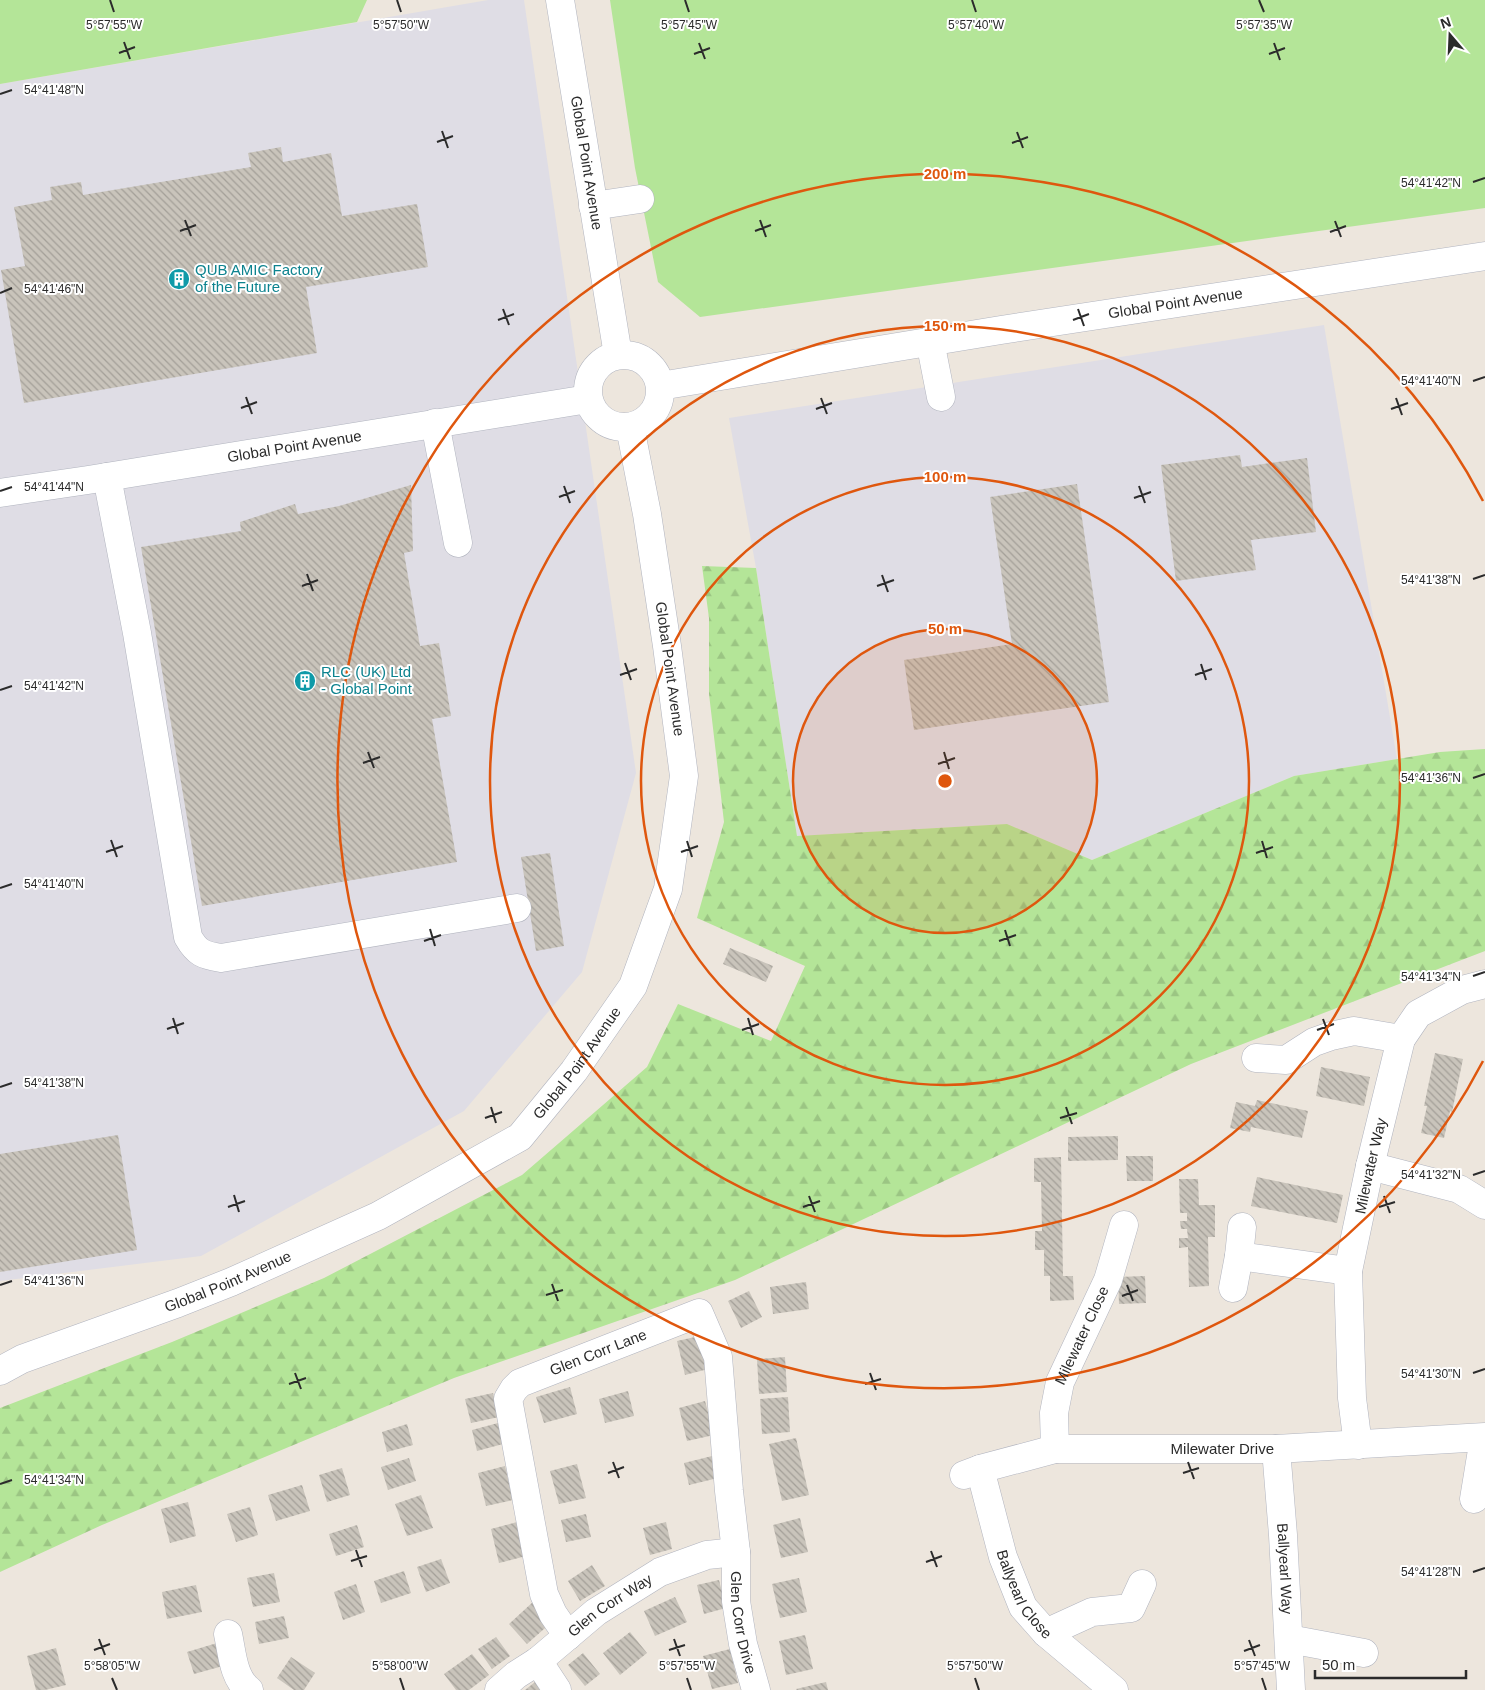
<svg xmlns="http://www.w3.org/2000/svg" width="1485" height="1690" font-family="Arial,sans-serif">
<defs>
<pattern id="forest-firs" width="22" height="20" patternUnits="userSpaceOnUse" patternTransform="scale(1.25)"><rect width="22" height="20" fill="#b4e598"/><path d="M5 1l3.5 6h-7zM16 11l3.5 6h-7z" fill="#9bc583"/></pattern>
<pattern id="building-back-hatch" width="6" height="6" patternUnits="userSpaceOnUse" patternTransform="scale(1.25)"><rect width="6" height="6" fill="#c9c4bb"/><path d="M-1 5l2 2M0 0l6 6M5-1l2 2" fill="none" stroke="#a39f98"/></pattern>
</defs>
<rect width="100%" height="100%" fill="#ede6dd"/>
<path fill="#dfdde5" d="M488 0H524L636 773 582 972 464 1111 201 1256 0 1281V84Z
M1324 325 1397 759 1294 776 1092 860 1007 824 797 836 756 568 729 418Z"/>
<path fill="#b4e598" d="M0 0H367L357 22 0 84Z
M610 0H1485V208L700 317 658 282 635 168Z"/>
<path fill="url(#forest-firs)" d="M702 566 756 568 797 836 1007 824 1092 860 1294 776 1440 752 1485 749V951L1191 1064 735 1280 454 1378 102 1525 0 1572V1408L172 1342 324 1278 522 1175 647 1067 678 1004 771 1041 805 966 697 918 724 822 709 694V618Z"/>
<path fill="url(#building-back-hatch)" d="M281 147 283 162 331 153 342 216 417 204 428 267 306 287 317 353 24 403 1 270 25 266 14 207 52 200 50 187 81 182 83 195 251 167 248 153Z
M1240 455 1242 467 1307 458 1316 532 1251 540 1256 570 1176 581 1161 465Z
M1077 484 1109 702 914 730 904 660 1012 644 990 497Z
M411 485 413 551 404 553 420 646 439 643 451 716 432 719 457 862 202 906 141 547 241 531 240 522 295 504 298 514 339 506Z
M550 853 564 946 536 951 521 857Z
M730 948 773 966 766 982 723 964Z
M1435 1053 1463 1059 1452 1112 1450 1111 1444 1138 1421 1133 1427 1106H1424Z
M1321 1067 1370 1077 1364 1106 1316 1096Z
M1257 1100 1308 1111 1302 1138 1251 1127 1250 1132 1230 1128 1236 1102 1255 1106Z
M118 1135 137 1250 0 1272V1154Z
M1118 1136V1160L1068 1161V1137Z
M1126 1156H1153V1181H1127Z
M1061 1157 1063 1276H1073L1074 1300 1050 1301V1276H1044V1250H1035V1231H1042L1041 1182H1034V1158Z
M1257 1177 1343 1195 1337 1223 1251 1206Z
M1179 1179H1198L1199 1205H1215V1237H1208L1209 1286 1189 1287 1188 1247 1179 1248V1238H1188L1187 1229H1181L1180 1221H1187V1213H1180Z
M1145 1276 1146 1303 1119 1304 1118 1277Z
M806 1282 809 1309 773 1314 770 1287Z
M749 1291 762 1317 741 1328 728 1301Z
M704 1335 712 1368 685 1375 677 1341Z
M785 1357 787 1392 759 1394 757 1359Z
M570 1387 577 1414 544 1423 536 1397Z
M628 1391 634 1416 605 1423 599 1399Z
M493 1393 499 1417 471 1423 465 1399Z
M788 1397 790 1432 762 1434 760 1399Z
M705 1401 714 1435 687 1441 679 1408Z
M498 1423 503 1444 477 1451 472 1430Z
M407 1424 413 1445 387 1452 382 1432Z
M796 1438 809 1495 782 1501 769 1444Z
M712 1456 718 1478 689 1485 684 1463Z
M409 1458 416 1481 388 1490 381 1467Z
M577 1464 586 1498 559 1504 550 1471Z
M505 1466 513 1500 486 1506 478 1473Z
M342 1468 350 1495 327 1502 319 1475Z
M302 1485 310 1511 276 1521 268 1495Z
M421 1495 433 1528 407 1536 395 1504Z
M188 1502 196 1536 170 1543 161 1509Z
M250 1507 258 1535 236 1542 227 1514Z
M586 1514 591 1537 566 1542 561 1520Z
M800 1518 808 1552 781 1558 773 1525Z
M517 1522 526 1556 499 1563 491 1529Z
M666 1522 672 1549 650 1555 643 1528Z
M357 1525 364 1547 336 1556 329 1534Z
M441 1559 450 1583 426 1592 417 1567Z
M592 1565 605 1586 580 1601 568 1581Z
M404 1571 411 1593 381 1603 374 1581Z
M274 1573 280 1602 253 1607 247 1578Z
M799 1578 807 1612 780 1618 772 1584Z
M719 1580 726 1608 704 1614 697 1585Z
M356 1584 365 1612 343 1620 334 1592Z
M196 1585 202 1612 167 1619 162 1592Z
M675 1597 687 1622 655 1636 644 1611Z
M534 1601 553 1621 527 1644 509 1624Z
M284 1616 289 1638 259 1644 255 1622Z
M630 1632 647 1653 620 1675 603 1653Z
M805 1635 813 1669 786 1675 779 1641Z
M496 1637 510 1656 492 1669 478 1649Z
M217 1643 223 1666 194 1674 187 1652Z
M56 1648 66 1685 45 1690H36L27 1656Z
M730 1649 738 1683 712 1689 703 1656Z
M583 1653 600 1674 585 1686 568 1665Z
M472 1654 489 1675 469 1690H456L444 1674Z
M291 1657 315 1673 304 1690H294L277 1678Z
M535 1682 541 1690H525Z
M826 1682 828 1690H797L796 1689Z"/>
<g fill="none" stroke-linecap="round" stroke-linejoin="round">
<g stroke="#b1b4bf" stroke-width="29">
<g id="minor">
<path id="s1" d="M560 0 618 355"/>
<path d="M593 206 640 199"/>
<path d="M930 341 941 397"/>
<circle cx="624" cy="391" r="36"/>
<path id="s2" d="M660 386 1001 330 1485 256"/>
<path d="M435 423 458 543"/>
<path d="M107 477 137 633 188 937C197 953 203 955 221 958L517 908"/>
<path id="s3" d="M0 493 88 480 588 399"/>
<path d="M1256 1058 1286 1060 1314 1042 1331 1036 1354 1031 1401 1039"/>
<path d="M1370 1166 1459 1189 1485 1205"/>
<path d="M1239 1256 1348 1271"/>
<path d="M1233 1288 1239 1256 1242 1227"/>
<path id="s4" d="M0 1371 22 1359 178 1303 231 1282 378 1216 520 1137 574 1071 633 986 668 889 684 776 667 646 647 514 630 427"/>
<path id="s5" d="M1358 1445 1352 1398 1348 1271 1370 1166 1401 1039 1418 1014 1462 990 1485 984"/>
<path id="s6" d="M1055 1449 1054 1413 1060 1382 1108 1280 1124 1225"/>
<path id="s7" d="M1276 1449 1283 1535 1291 1690"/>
<path id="s8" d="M980 1469 1003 1557 1023 1607 1046 1633 1114 1690"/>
<path id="s9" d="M964 1475 980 1469 1055 1449H1276L1485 1437"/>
<path d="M1474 1499 1484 1438"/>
<path d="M1046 1633 1092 1612 1131 1608 1142 1584"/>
<path d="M228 1634C232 1652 233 1678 249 1690"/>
<path id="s10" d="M568 1636 553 1614 544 1594 508 1399 514 1389 520 1383 699 1313 718 1357 729 1491 736 1552V1601L743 1644 756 1690"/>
<path d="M1289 1639 1364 1653"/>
<path d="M538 1661 557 1690"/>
<path id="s11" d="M499 1690 516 1675 538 1661 596 1612 660 1572 707 1555 736 1552"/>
</g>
</g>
<use href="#minor" stroke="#fff" stroke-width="28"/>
</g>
<path fill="none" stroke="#2b2b2b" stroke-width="2" d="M110 0 114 12M397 0 401 12M685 0 689 12M972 0 976 12M1259 0 1264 12M124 42 130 59M699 43 705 59M1274 43 1280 60M119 53 135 47M694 54 710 48M1269 54 1285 48M0 94 12 90M442 131 448 148M1017 132 1023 148M437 142 453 136M1012 143 1028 137M1473 182 1485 178M185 220 191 236M760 220 766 237M1335 221 1341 237M180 231 196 225M755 231 771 225M1330 232 1346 226M0 293 12 288M503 309 509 325M1078 309 1084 326M498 320 514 314M1073 320 1089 314M1473 381 1485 377M246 397 252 414M821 398 827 414M1396 398 1402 415M241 408 257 402M816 409 832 403M1391 409 1408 403M564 486 570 503M1139 486 1145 503M0 491 12 487M559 497 575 491M1134 498 1151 492M307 574 313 591M882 575 888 592M1473 579 1485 575M302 586 318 580M877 586 894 580M625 663 631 680M1201 664 1206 680M620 675 637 669M1195 675 1212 669M0 690 12 686M368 752 374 768M944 752 949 769M363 763 380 757M938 764 955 758M1473 778 1485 774M111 840 117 857M687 841 692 857M1262 841 1267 858M106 852 123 846M681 852 698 846M1256 853 1273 847M0 888 12 884M430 929 435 946M1005 930 1010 946M424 941 441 935M999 941 1016 935M1473 976 1485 972M173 1018 178 1034M748 1018 753 1035M1323 1019 1329 1035M167 1029 184 1023M742 1030 759 1024M1317 1030 1334 1024M0 1087 12 1083M491 1107 496 1123M1066 1107 1072 1124M485 1118 502 1112M1060 1118 1077 1113M1473 1175 1485 1171M234 1195 239 1212M809 1196 815 1212M1384 1196 1390 1213M228 1207 245 1201M803 1207 820 1201M1379 1207 1395 1202M552 1284 558 1301M0 1285 12 1281M1127 1285 1133 1301M546 1295 563 1290M1122 1296 1138 1290M295 1373 301 1389M870 1373 876 1390M1473 1373 1485 1369M289 1384 306 1378M865 1384 881 1379M613 1462 619 1478M1188 1462 1194 1479M608 1473 624 1467M1183 1473 1199 1468M0 1484 12 1480M356 1550 362 1567M931 1551 937 1567M351 1561 367 1556M926 1562 942 1556M1473 1572 1485 1568M99 1639 105 1655M674 1639 680 1656M1249 1640 1255 1656M94 1650 110 1644M669 1650 685 1645M1244 1651 1260 1645M112 1678 117 1690M400 1678 404 1690M687 1678 691 1690M975 1678 979 1690M1262 1678 1266 1690"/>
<circle cx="945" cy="781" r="152" fill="#df570e" fill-opacity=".12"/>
<g fill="none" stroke="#df570e" stroke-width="2.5">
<circle cx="945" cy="781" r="152"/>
<circle cx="945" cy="781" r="304"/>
<circle cx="945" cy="781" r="455"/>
<path d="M1483 1061A607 607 0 1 1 1483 501"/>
</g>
<defs>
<g id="building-disc" transform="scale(1.125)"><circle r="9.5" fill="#0f9aa8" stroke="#fff"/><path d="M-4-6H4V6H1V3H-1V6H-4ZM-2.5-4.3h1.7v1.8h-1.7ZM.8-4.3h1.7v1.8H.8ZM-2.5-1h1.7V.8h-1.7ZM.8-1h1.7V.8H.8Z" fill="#fff"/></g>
</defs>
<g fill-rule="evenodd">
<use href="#building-disc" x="179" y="279"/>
<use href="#building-disc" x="305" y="681"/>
</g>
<g text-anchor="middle" stroke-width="4" stroke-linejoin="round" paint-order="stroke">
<g font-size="15" fill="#2b2b2b" stroke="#fff">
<text dy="5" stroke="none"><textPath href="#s1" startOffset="165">Global Point Avenue</textPath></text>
<text dy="5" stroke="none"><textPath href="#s2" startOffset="522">Global Point Avenue</textPath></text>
<text dy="5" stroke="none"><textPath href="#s3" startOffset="298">Global Point Avenue</textPath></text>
<text transform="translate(670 669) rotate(82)" y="5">Global Point Avenue</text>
<text dy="5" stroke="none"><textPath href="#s4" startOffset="665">Global Point Avenue</textPath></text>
<text dy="5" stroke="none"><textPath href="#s5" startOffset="282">Milewater Way</textPath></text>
<text dy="5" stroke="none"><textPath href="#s4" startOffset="245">Global Point Avenue</textPath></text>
<text dy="5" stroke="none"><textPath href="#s6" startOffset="119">Milewater Close</textPath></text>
<text dy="5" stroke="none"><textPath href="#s10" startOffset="351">Glen Corr Lane</textPath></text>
<text dy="5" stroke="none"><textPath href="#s9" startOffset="262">Milewater Drive</textPath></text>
<text dy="5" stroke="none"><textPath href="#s7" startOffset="120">Ballyearl Way</textPath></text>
<text dy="5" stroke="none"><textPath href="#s8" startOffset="134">Ballyearl Close</textPath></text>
<text dy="5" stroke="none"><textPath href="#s11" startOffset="140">Glen Corr Way</textPath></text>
<text dy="5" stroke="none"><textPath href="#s10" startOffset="774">Glen Corr Drive</textPath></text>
</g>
<g font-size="15" fill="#0d838f" stroke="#fff" text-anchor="start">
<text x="195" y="275">QUB AMIC Factory<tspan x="195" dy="17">of the Future</tspan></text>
<text x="321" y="677">RLC (UK) Ltd<tspan x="321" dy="17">- Global Point</tspan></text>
</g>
</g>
<g font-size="12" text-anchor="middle" fill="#2b2b2b" stroke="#fff" stroke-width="4" stroke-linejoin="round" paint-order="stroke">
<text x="114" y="29">5°57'55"W</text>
<text x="401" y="29">5°57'50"W</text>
<text x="689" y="29">5°57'45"W</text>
<text x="976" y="29">5°57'40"W</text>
<text x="1264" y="29">5°57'35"W</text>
<text x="54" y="94">54°41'48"N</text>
<text x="1431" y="187">54°41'42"N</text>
<text x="54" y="293">54°41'46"N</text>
<text x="1431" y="385">54°41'40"N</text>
<text x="54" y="491">54°41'44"N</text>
<text x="1431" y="584">54°41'38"N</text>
<text x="54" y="690">54°41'42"N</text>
<text x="1431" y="782">54°41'36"N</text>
<text x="54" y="888">54°41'40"N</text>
<text x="1431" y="981">54°41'34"N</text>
<text x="54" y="1087">54°41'38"N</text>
<text x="1431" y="1179">54°41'32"N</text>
<text x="54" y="1285">54°41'36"N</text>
<text x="1431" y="1378">54°41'30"N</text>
<text x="54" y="1484">54°41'34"N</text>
<text x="1431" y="1576">54°41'28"N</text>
<text x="112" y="1670">5°58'05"W</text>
<text x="400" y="1670">5°58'00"W</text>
<text x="687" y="1670">5°57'55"W</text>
<text x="975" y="1670">5°57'50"W</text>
<text x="1262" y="1670">5°57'45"W</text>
</g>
<circle cx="945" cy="781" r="8" fill="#df570e" stroke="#fff" stroke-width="2.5"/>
<g font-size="15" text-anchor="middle" font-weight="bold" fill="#df570e" stroke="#fff" stroke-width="4" stroke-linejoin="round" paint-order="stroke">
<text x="945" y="179">200 m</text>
<text x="945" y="331">150 m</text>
<text x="945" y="482">100 m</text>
<text x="945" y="634">50 m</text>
</g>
<g transform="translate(1450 35) rotate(341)" stroke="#ffffff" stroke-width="4" paint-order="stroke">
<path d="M0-4L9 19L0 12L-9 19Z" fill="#2b2b2b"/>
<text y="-8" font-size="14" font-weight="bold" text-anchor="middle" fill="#2b2b2b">N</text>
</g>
<path d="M1315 1670v8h151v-8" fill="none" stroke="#2b2b2b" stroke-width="2.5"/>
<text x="1322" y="1670" font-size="15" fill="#2b2b2b" stroke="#ffffff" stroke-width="4" paint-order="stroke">50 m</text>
</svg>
